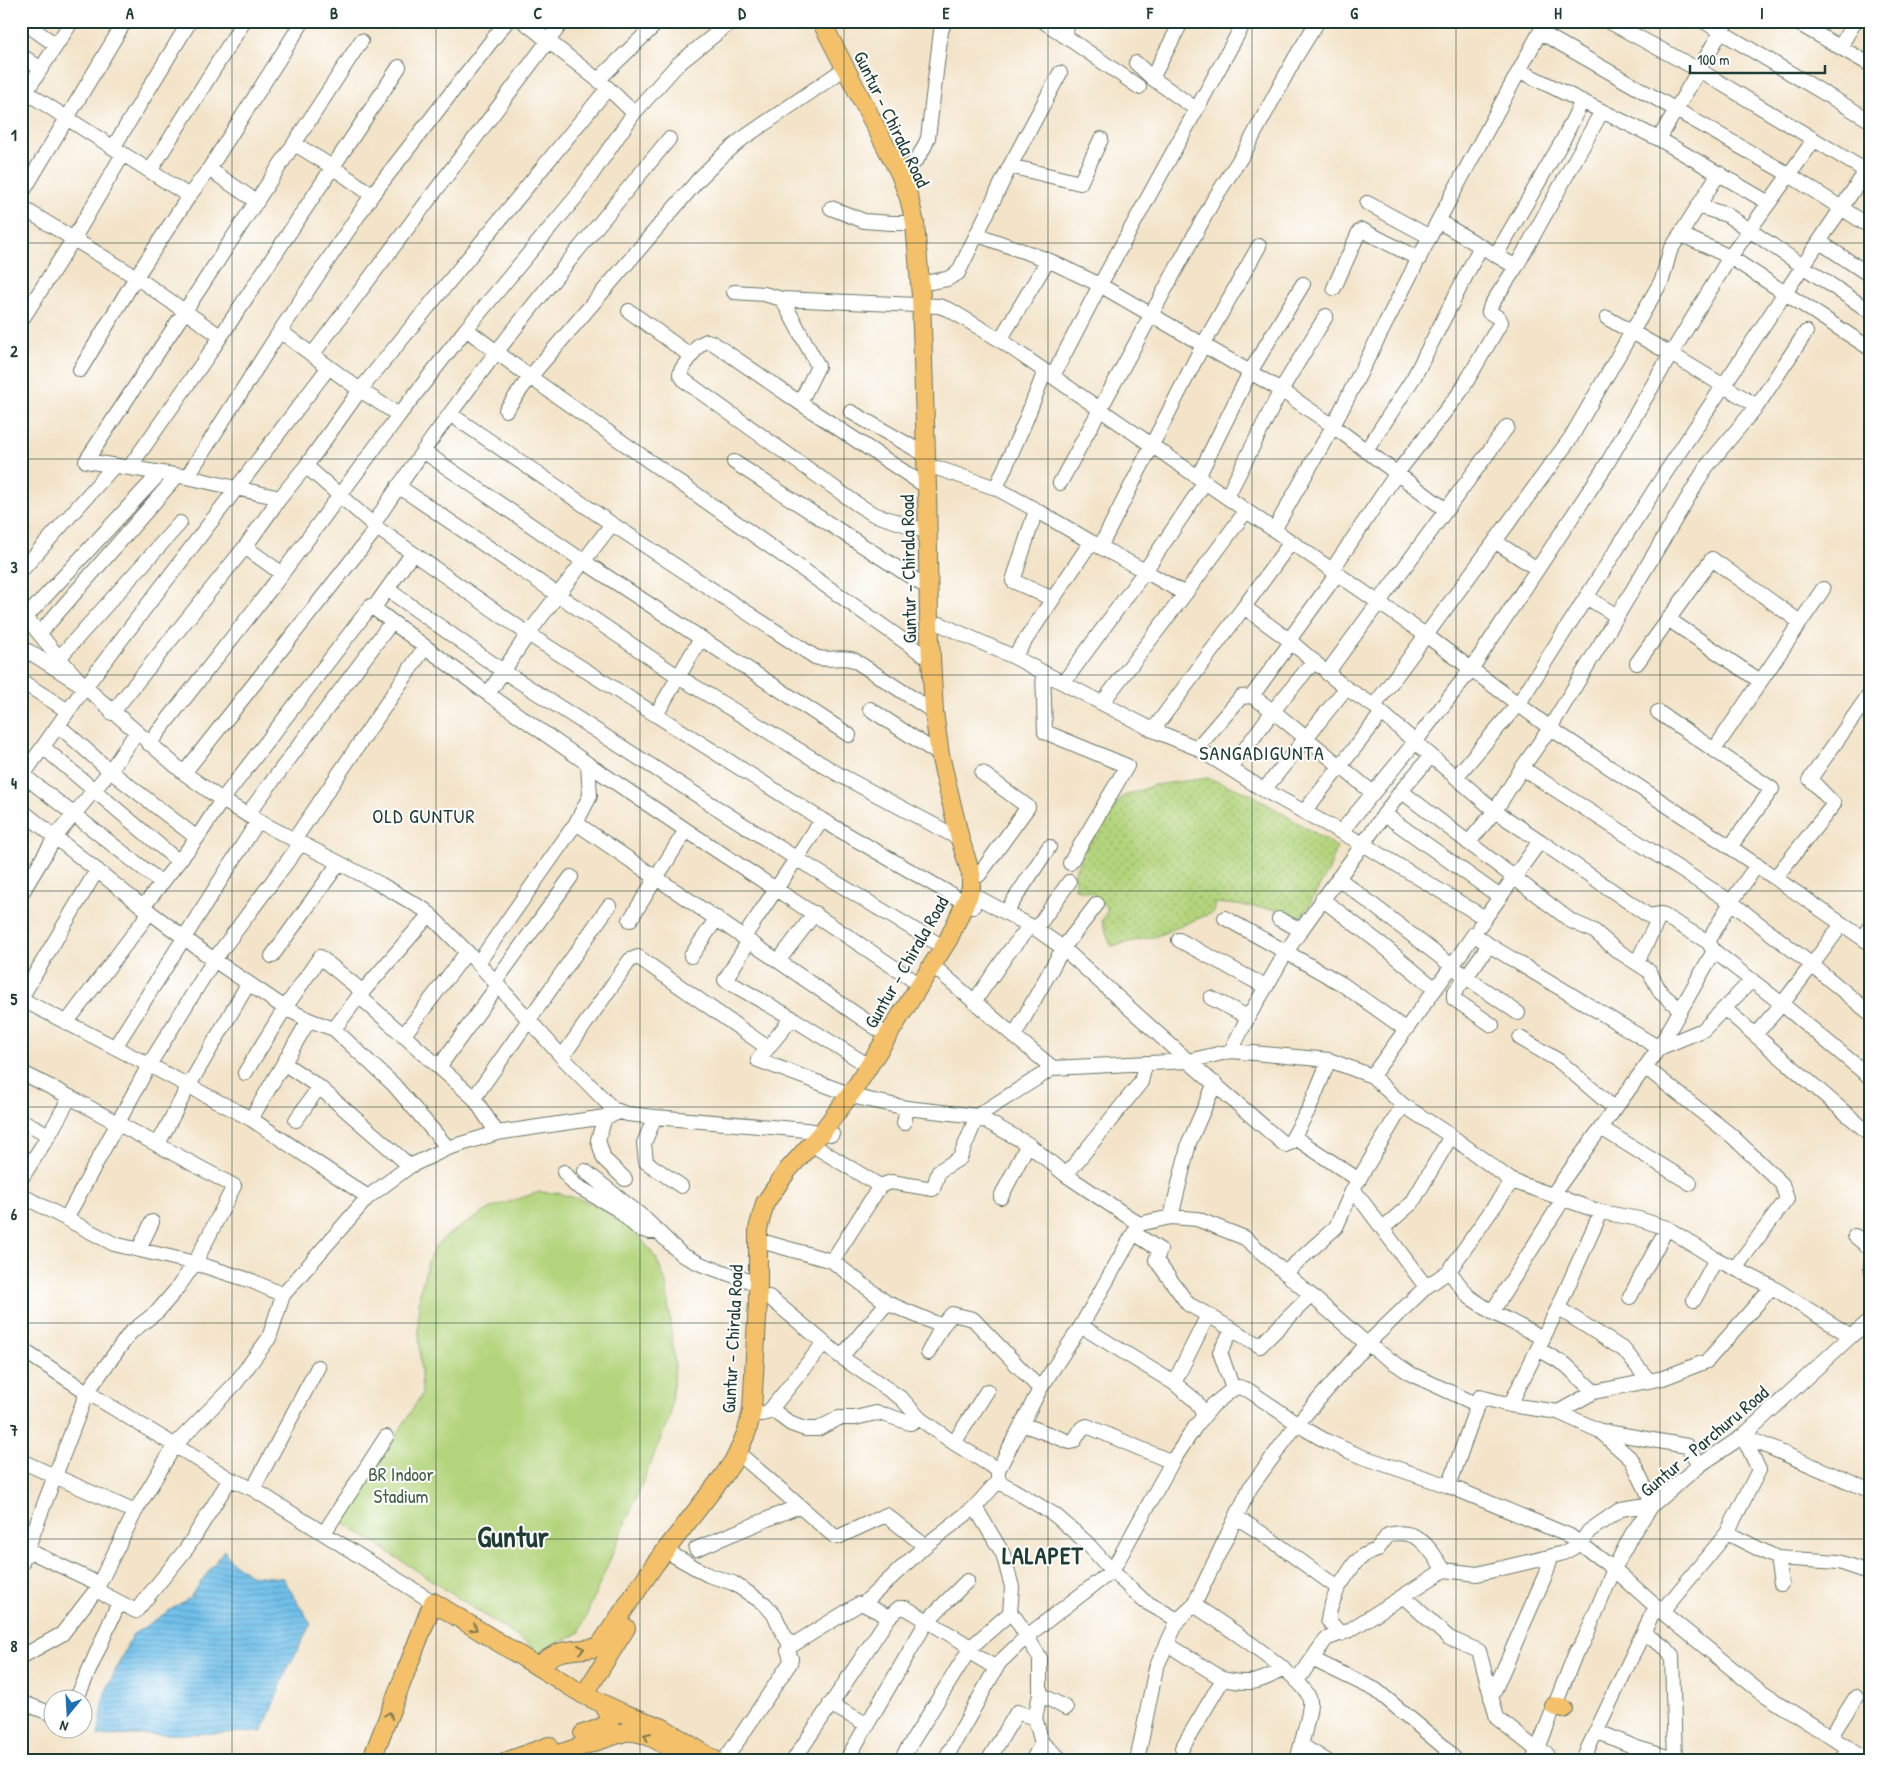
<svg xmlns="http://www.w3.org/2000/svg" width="1892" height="1782" font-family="'Patrick Hand',sans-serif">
<defs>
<pattern id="grass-dots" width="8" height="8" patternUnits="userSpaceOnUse" patternTransform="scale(1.25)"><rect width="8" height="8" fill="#b3d47c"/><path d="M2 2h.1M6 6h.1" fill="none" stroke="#91ad66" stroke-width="1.8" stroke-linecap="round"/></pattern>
<pattern id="water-rules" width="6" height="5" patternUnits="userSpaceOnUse" patternTransform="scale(1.25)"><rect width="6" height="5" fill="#6fbfea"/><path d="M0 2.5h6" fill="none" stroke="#5b9cbe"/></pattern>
</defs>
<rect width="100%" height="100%" fill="#fff"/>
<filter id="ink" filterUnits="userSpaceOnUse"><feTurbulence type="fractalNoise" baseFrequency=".02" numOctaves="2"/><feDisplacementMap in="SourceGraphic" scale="10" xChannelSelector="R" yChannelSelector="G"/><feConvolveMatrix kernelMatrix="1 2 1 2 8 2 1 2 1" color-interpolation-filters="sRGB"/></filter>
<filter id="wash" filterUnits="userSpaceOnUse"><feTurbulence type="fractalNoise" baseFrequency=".0096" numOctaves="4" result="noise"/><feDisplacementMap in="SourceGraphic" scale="20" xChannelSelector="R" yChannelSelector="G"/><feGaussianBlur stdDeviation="1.12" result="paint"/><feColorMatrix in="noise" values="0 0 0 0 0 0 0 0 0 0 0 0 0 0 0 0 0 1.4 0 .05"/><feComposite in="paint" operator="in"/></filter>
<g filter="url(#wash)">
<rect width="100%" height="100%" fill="#f3e3c8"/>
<path fill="url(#grass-dots)" stroke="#698858" d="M1208 778 1251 794 1337 847 1329 870 1301 919 1274 909 1216 903 1214 912 1157 936 1111 946 1102 921 1108 909 1092 893 1075 889V870L1086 848 1122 797 1154 785Z"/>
<path fill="#b3d47c" stroke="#698858" d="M539 1192 557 1193 583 1200 614 1213 632 1228 648 1247 656 1258 666 1283 675 1366 670 1417 579 1633 533 1655 534 1648 343 1522 422 1394 418 1316 420 1291 428 1261 436 1245 452 1232 491 1208Z"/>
<path fill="url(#water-rules)" stroke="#477e8f" d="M224 1550 231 1561 250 1575 283 1578 311 1624 287 1670 262 1732 98 1736 105 1693 132 1635 190 1597Z"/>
</g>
<g filter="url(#ink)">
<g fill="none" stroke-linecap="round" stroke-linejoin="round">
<g stroke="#697768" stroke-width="16">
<path id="minor" d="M22 21 56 45
M523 21 608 88 634 113
M1043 21 1139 87
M1182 21 1152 78 1196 109
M1608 21 1699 70 1866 171
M1703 21 1871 121
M1794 21 1871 65
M1540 32 1788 174 1871 227
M1063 35 1070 21
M1840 47 1855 21
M21 55 41 69
M1136 63 1152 78
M1520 71 1659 139 1769 203
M598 80 659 21
M26 92 189 196
M22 98 72 21
M1659 139 1727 21
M295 144 334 168 372 195
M113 148 190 21
M1010 166 1060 73
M209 169 257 202
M150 171 244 21
M1719 173 1670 251 1662 280 1570 439 1374 706 1415 742 1472 668 1605 467 1671 354 1730 257 1814 140
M900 174C913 167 923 152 928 138L941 31 945 21
M1871 174 1866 171 1785 293 1871 349
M21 195 125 21
M1367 203 1430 237
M1698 206 1727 215 1871 312
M21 207 136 277 220 336
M831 208 864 221 892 223H915
M1438 221 1516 267
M978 235 1048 260 1100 285 1281 390 1333 426 1438 221 1546 21
M1820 242 1871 276
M1496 255 1563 140 1582 101
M930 282 947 279 958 273 1010 166 1080 183 1101 139
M1334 288 1359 232 1362 230 1419 259
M734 292 764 294 782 299 939 306 950 310 1000 340 1427 636 1550 728 1730 847 1871 944
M782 299 818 366 800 403
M629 311 691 356
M1607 318 1671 354 1757 406
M21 321 74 238 123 154
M466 329 530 377 931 660
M280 331 360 390 399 415
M1000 340 1048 260
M312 355 563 21
M80 370 136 277 189 196 209 169 303 21
M1053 376 1100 285 1245 21
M506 410 530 377 699 179 720 158 742 139 844 69
M851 412 926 455
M450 414 612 524 815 657C828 662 841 655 854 660L934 712
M423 451 583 561 849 735
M1366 451 1414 377 1481 246
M734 462 928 588
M306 466 377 528 528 634 822 820 973 907
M129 468 209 354 399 67
M937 468 996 488 1036 510 1013 581 1053 599
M187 477 280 331 372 195 507 21
M1198 477 1250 372 1303 284
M1060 483 1213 201 1245 151 1295 58 1318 21
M398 486 679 677 838 774 960 839
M927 487 800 403 713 343 707 341 699 345 681 370 680 374 685 381 857 504 873 514 928 532
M996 488 1025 422 1045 371
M1227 497 1281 390 1326 316
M280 498 187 477 86 461 185 311 361 41
M1036 510 1091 542
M373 525C461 389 566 264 669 139
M1274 530 1333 426 1446 510
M1496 542 1537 569
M245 547 281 573
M1100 547 1203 345 1259 246
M1332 570 1397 473 1461 391 1501 322 1499 318 1489 312 1491 305 1516 267 1602 111
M21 571 114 466
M387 589 503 671 797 859 943 947
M1185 594 1246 511
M1586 597 1617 616
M373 609 412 554
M21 611 59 658 85 687 184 773 222 800 258 821 380 884 425 910 478 963 562 1057 613 1109 627 1114 655 1117 806 1130 832 1134
M26 617 160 473
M1668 619 1760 681
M940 624 1014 657 1153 730 1197 748 1264 790 1363 844 1301 930
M40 633 177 476
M1289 640 1244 607 1291 542
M1014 657 1091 542 1145 571 1205 482
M59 658 180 523
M21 660 28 651 85 687 329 367
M1637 663 1712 559 1800 622
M1319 666 1289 640 1337 574
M1043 672 1045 732 1127 766 1070 863
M21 681 68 711
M1064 682 1145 571 1185 594 1102 703
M1346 688 1327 673 1507 427
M488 694 528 634 612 524
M1252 696 1291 642
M870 709 940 755
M1658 712 1772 789 1730 847
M112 713 245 547 280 498 306 466 360 390 608 88
M656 715 701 638
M59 726 110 771 197 838
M1153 730 1244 607
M149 744 275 583 399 415 466 329 576 197 634 113 677 65 732 21
M43 747 178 861
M1197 748 1241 697 1252 696 1273 711 1314 661
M1714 750 1823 589
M1431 756 1401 791 1363 844 1485 918
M588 764 686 830
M1231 768 1273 711 1373 793
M1522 768 1550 728 1707 466 1757 406 1806 332
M184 773 377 528
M23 775 162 883
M1456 777 1519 703 1664 475 1785 293 1730 257 1680 234
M21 778 85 687
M1264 790 1346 688 1374 706
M1401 791 1571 921 1594 931 1615 949 1649 971 1661 993 1681 1010
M21 810 143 907 214 960 301 843
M1304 812 1382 713
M1384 814 1500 897
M247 815 391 623
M576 823 888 1036
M1341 832 1415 742 1495 811 1522 768 1731 902 1812 965 1782 1004 1714 951
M294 840 425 647
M1540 841 1649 916 1661 914 1708 942 1714 951 1659 1048
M1468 843 1495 811 1540 841 1480 925
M979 875 1028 807 982 773
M1338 878 1452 966 1372 1076
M1775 878 1834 804 1810 779 1871 692
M21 894 56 836 110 771 136 733
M977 897 1036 929 1063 948 1188 1061 1285 1145 1290 1143 1310 1107 1329 1060
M1322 899 1381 944 1434 988
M143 907 197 838 222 800 371 606 488 694 588 764 590 796 576 823 478 963
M1006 912 1049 847
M1225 918 1286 952 1266 987
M1279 919 1301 930 1286 952 1342 984 1405 1029
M630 920 686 830C764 882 843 932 920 985
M1842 924 1812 965 1871 1014
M1036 929 1069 882
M744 937 822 820
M1862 938 1871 925
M1179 940 1266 987 1248 1017
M749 941 725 980 792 1018 869 1066
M1708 942 1731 902 1757 865
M1489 945 1466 977 1452 966 1474 934 1489 945 1659 1048 1553 1194
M272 956 339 863
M691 956 717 918
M779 960 815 913
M1637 962 1661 914
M939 971 1014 1036
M495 982 571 877
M359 996 430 914
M21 998 97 870
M1211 998 1248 1017 1231 1051
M21 999 149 1065 214 960 285 1008 309 1020 334 1029 394 1085 448 1148
M974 1002 1008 953 1030 926
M1725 1009 1871 1135
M792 1018 758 1060 860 1098 907 1108 977 1116 1053 1068 1188 1061 1231 1051 1329 1060 1372 1076 1403 1105 1451 1136 1512 1181 1601 1212 1639 1219 1667 1228 1716 1259 1772 1287 1851 1336
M67 1022 150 912
M1492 1025 1454 999V993L1466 977 1518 1013
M334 1029 359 996 474 1098 497 1133
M1755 1035 1782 1004 1871 1078
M403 1036 467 952
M1520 1038 1559 1061 1615 1109
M115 1047 258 821
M1659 1048 1703 1030 1752 980
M562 1057 630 960 638 957 768 1048
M285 1064 319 1087 410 1166
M439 1067 498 985
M1645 1067 1732 1136 1782 1184 1787 1199 1735 1268
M1053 1068 1014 1036 1063 948 1097 904
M21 1072 70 1097 117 1123 234 1186 195 1263 176 1290 158 1311 130 1333 87 1392 21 1565
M245 1073 285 1008 320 957 363 992
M474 1098 609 906
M605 1117 598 1140 604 1159 625 1179
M655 1117 644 1143 646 1162 681 1186
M251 1119 309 1020
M21 1120 49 1135
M296 1120 319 1087
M904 1123 907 1108
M1601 1128 1690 1183
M1294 1137 1359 1180
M158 1144 188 1087 248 984
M819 1149 880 1186
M585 1171 644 1218 682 1255 703 1265 758 1284
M564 1172 575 1185 617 1209 639 1229 650 1232H657
M1066 1175 1141 1082 1145 1065
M21 1179 49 1135 70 1097
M1353 1189 1426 1287
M21 1195 114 1244 195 1263 252 1281 283 1295
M1001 1197 1028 1144
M1171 1217 1189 1143 1215 1083
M66 1219 149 1065 251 1119 368 1197
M1383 1228 1412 1203 1451 1136
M1134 1233 1160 1250 1156 1260 1188 1304 1208 1315
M1855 1236 1871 1249
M768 1243 832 1261 887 1303 841 1357
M139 1249 152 1222
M832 1261 880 1186 891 1182 933 1189 939 1171 960 1158 977 1116 1028 1144 1066 1175 1139 1224
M1871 1264V1269
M1449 1271 1468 1296 1492 1312 1564 1198
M1285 1273 1336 1227 1353 1189 1403 1105
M769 1297 841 1357 902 1399 920 1419 954 1443 998 1470V1481L975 1507 1003 1554 1012 1587 1010 1613 1016 1619 1040 1658V1694L1035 1718 1042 1743 1063 1761
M1630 1297 1667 1228
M1694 1300 1716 1259
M887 1303 942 1326 952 1314 973 1319 1040 1389
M1558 1308 1624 1350 1649 1381
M1492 1312 1543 1338
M1081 1326 1174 1383 1196 1401 1204 1415
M1232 1330 1220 1352 1233 1389
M21 1349 87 1392 230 1479 253 1489 433 1602
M1538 1349 1566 1365 1594 1392
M928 1353 942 1326
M1174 1383 1208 1315 1260 1346 1311 1295
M1510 1405 1558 1308 1601 1212
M771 1409 791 1424 805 1429H818L839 1418H855L876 1413 886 1415 910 1423 920 1419
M1558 1412 1594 1392 1663 1378 1707 1361 1772 1287
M760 1414 766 1413 771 1409 824 1343
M1022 1424 1070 1442 1074 1441 1082 1428 1087 1426 1172 1462
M1601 1431 1687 1446 1700 1465
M1743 1436 1871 1491
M954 1443 987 1391
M744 1458 834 1536 838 1537 886 1515 925 1546 975 1507
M21 1461 135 1512
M998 1470 1040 1389 1081 1326 1139 1224 1171 1217 1197 1219 1245 1238 1367 1344 1411 1374 1478 1405
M998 1481 1055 1515 1086 1542 1112 1571 1144 1601 1178 1620
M1449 1486 1480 1397 1510 1405 1558 1412 1600 1431 1632 1460 1653 1504 1621 1509 1589 1531 1580 1544 1563 1553 1549 1557
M253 1489 318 1367
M1236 1517 1263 1534 1338 1588
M324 1533 386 1437
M1727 1533 1777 1558 1839 1562 1871 1573
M21 1547 99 1584
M696 1549 799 1506
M673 1555 708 1575 733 1583 765 1604 775 1616 783 1633 791 1646
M1777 1558 1781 1584
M96 1590 136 1611 187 1548 230 1479
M1403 1596 1449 1638 1479 1651 1497 1718 1537 1750 1546 1753
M863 1604 925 1546
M1194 1605C1215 1619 1309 1679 1310 1701 1311 1713 1300 1747 1297 1761
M1662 1612 1727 1533 1759 1470 1743 1436
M1643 1633 1666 1648 1672 1656 1675 1761
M1341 1634 1328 1620 1330 1609 1338 1588 1355 1563 1364 1555 1377 1550 1388 1535C1419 1527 1429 1548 1444 1570
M1167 1644 1223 1679
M968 1651 996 1668
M21 1657 62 1634 96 1590 135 1512 175 1445 235 1384 269 1338 283 1295 368 1197 410 1166 448 1148 497 1133 605 1117 620 1112
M1312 1659 1376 1690 1444 1747 1456 1761
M1297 1681 1326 1639 1350 1630 1444 1570 1477 1574 1549 1557 1550 1561 1547 1571 1491 1698
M1040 1694 1066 1708
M76 1700 119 1602
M21 1702 52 1714
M830 1704 868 1725
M1596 1731 1637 1748
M1831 1736 1856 1697
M1301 1745 1327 1761
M1182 1748 1223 1679C1250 1685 1260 1683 1282 1669
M724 1761 790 1663 791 1659 788 1650 791 1646 859 1604H863L889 1617 899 1608H906L971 1647
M793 1761 889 1617
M846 1761 927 1621 967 1581
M900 1761 971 1647 1010 1613
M944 1761 999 1663 1027 1636 1112 1571 1172 1462 1195 1427 1213 1405 1233 1389 1239 1387 1248 1390 1307 1430 1326 1441 1360 1456 1449 1486 1570 1536 1614 1569 1662 1612 1761 1692 1868 1761
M988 1761 1017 1712 1035 1718
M1032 1761 1042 1743
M1137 1761 1156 1668 1178 1620 1194 1605 1250 1488 1297 1424 1367 1344 1426 1287 1449 1271 1512 1181
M1533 1761 1576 1652 1583 1643 1614 1569 1632 1534 1653 1504 1700 1465 1743 1436 1851 1336 1871 1320
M1582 1761 1656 1606
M1631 1761 1637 1748 1674 1759
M1840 1761 1848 1747"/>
</g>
<g stroke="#697768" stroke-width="20">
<path id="major" d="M538 1667C556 1648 570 1651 594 1648L600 1645 655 1564 724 1475 736 1457 747 1431 752 1411 758 1301V1229L765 1203 787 1171 822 1132 855 1088 948 940 968 897 971 887V874L960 839 940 755 934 712 929 621 927 487 921 296 915 223 909 198 900 174 821 21
M584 1695 626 1628
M1554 1706 1563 1709
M583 1734C593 1730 607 1728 611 1718L603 1704
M371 1761 433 1602 584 1695 625 1714 663 1728 716 1761
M508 1761 549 1746
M537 1761 625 1732C648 1730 670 1749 689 1761"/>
</g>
<use href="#minor" stroke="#fff" stroke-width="14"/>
<use href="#major" stroke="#f4c16b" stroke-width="18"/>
</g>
<defs><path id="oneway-chevron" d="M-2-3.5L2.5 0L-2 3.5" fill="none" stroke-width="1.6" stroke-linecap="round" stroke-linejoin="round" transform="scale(1.25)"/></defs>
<g stroke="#7f784d">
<use href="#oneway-chevron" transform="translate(474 1628) rotate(32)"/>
<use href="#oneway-chevron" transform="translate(581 1649) rotate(-6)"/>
<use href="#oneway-chevron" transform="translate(389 1715) rotate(-69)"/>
<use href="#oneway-chevron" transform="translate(647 1736) rotate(-155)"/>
</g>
</g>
<path fill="none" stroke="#1f3d34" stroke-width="1" stroke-opacity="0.55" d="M232 21V1761M436 21V1761M640 21V1761M844 21V1761M1048 21V1761M1252 21V1761M1456 21V1761M1660 21V1761M21 243H1871M21 459H1871M21 675H1871M21 891H1871M21 1107H1871M21 1323H1871M21 1539H1871"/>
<g text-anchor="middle" stroke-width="4" stroke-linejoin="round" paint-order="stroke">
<g font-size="19" fill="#1f3d34" stroke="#fff">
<text transform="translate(892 119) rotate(64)" y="7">Guntur - Chirala Road</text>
<text transform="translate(908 569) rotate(-91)" y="7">Guntur - Chirala Road</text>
<text transform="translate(906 962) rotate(-60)" y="7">Guntur - Chirala Road</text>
<text transform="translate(732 1339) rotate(-87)" y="7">Guntur - Chirala Road</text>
<text transform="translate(1704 1441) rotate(-40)" y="7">Guntur - Parchuru Road</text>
</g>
<g font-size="19" fill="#446346" stroke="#fff">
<text x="401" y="1481">BR Indoor<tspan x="401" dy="22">Stadium</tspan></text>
</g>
<g font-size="20" letter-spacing="1" fill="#1f3d34" stroke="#fff">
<text x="1262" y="760">SANGADIGUNTA</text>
<text x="424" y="823">OLD GUNTUR</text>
</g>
<g font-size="24" font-weight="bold" letter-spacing="1" fill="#1f3d34" stroke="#fff">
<text x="1043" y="1564">LALAPET</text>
</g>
<g font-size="29" font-weight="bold" fill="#1f3d34" stroke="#fff">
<text x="513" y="1547">Guntur</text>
</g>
</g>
<rect width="1892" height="1782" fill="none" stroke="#fff" stroke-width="55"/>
<g transform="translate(68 1714) rotate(198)"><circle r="24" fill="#ffffff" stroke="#a5b1ae"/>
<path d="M0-4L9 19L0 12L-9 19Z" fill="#1f6fb2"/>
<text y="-8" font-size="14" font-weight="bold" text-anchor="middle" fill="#1f3d34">N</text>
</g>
<path d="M1690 65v8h135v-8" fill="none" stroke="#1f3d34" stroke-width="2.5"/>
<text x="1697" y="65" font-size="15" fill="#1f3d34" stroke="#ffffff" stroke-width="4" paint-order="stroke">100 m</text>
<rect x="28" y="28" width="1836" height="1726" fill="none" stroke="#1f3d34" stroke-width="2"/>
<g font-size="16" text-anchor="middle" font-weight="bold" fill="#1f3d34">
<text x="130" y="19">A</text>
<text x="334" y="19">B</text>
<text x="538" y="19">C</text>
<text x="742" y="19">D</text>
<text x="946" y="19">E</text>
<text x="1150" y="19">F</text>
<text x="1354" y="19">G</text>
<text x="1558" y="19">H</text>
<text x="1762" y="19">I</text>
<text x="14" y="141">1</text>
<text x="14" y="357">2</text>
<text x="14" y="573">3</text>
<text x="14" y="789">4</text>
<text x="14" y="1005">5</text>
<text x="14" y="1220">6</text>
<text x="14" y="1436">7</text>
<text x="14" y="1652">8</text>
</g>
</svg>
